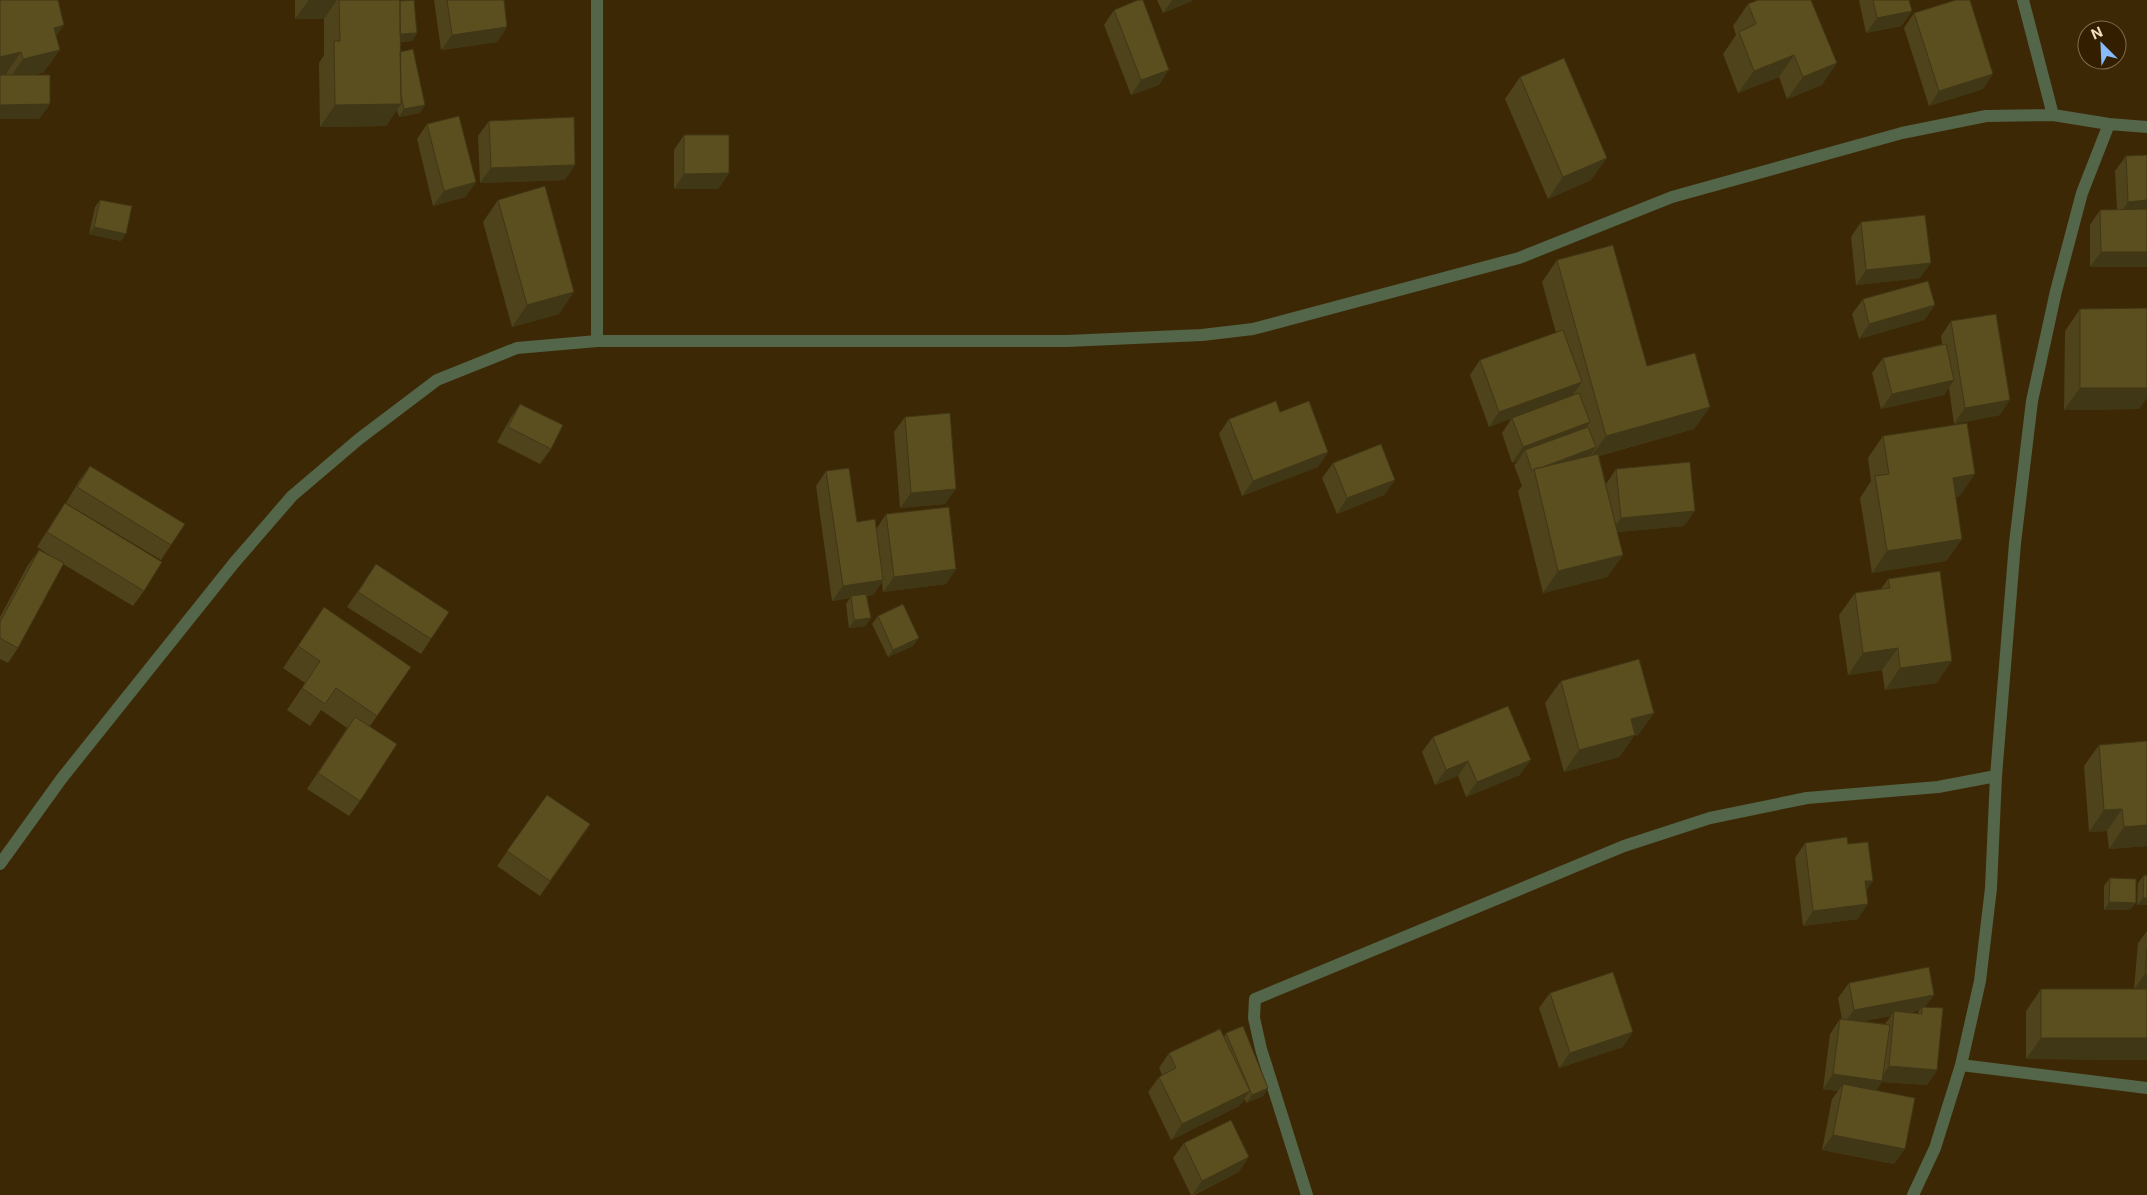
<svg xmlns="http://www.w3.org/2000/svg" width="2147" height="1195" font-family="Inter,sans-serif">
<rect width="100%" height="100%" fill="#3d2805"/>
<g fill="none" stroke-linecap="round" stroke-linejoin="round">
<path stroke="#536649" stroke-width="12" d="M597 0V341
M2023 0 2053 115
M0 864 62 778 234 563 292 496 359 439 437 380 517 348 597 341H1067L1202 335 1253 329 1519 258 1672 197 1902 133 1986 116 2053 115 2109 124 2147 127
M1961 1065 2147 1088
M1307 1195 1261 1049 1254 1018 1255 999 1624 846 1710 818 1807 798 1938 787 1996 776
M1913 1195 1935 1148 1961 1065 1980 981 1991 888 1996 776 2015 543 2032 401 2056 291 2082 193 2109 124"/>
</g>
<path fill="#4e431b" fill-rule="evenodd" d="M0 0 56 37 44 72 34 75 50 104 39 119H0Z
M295 0H400L417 33 412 41 400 42V52L420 113 399 117 397 110 386 126 320 127 319 63 324 55V19H295Z
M434 0H504L507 27 497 42 441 50Z
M1157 0H1193L1192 1 1163 13Z
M1859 0H1909L1912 11 1901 26 1866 33Z
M1748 4 1822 85 1787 99 1779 77 1738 93 1723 54 1736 35 1733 26Z
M1114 10 1159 85 1131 95 1104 25Z
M1914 13 1983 89 1929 106 1904 28Z
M1520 77 1591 180 1548 199 1505 99Z
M489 121 565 180 480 183 478 136Z
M427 124 476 182 465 197 433 206 417 139Z
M684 135 729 173 718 189H674V150Z
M2126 156 2147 267H2090V225L2100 210H2117L2115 171Z
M100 200 121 241 89 234 95 207Z
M498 200 559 314 512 327 483 222Z
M1861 222 1920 278 1856 285 1851 237Z
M1557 260 1647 366 1710 407 1694 429 1599 456 1606 484 1616 469 1684 526 1617 532 1623 555 1607 577 1543 593 1518 491 1522 486 1514 465 1518 461 1512 463 1502 433 1512 418 1489 427 1470 375 1480 360 1556 333 1542 282Z
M1863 299 1935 305 1924 320 1859 339 1852 314Z
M2080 309 2139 409 2064 410 2065 331Z
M1951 321 2000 415 1954 424 1949 388 1944 395 1881 409 1872 373 1883 358 1942 344 1941 336Z
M520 404 551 449 540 464 497 442 510 419Z
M905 417 945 504 900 508 894 432Z
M1229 419 1328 452 1318 467 1242 496 1219 434Z
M1883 436 1960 496 1955 497 1962 539 1946 561 1872 573 1860 498 1871 481 1868 458Z
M1333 463 1395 480 1384 495 1337 514 1322 478Z
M90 466 171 545 161 560 66 503 79 481Z
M826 471 857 522 877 528 886 514 956 569 946 584 883 592 882 582 873 595 867 596 871 618 865 626 849 628 846 604 850 598 832 601 816 486Z
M65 503 144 591 133 606 63 564 18 648 8 663 0 659V617L28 565 39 550 54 558 37 547 55 518Z
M376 564 431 639 421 654 347 607Z
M1888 579 1937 683 1885 690 1882 670 1848 675 1839 615 1855 593 1881 589Z
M324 607 411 667 370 726 360 801 349 816 307 789 347 728 321 710 310 726 287 710 305 683 283 668Z
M878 616 913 646 888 657 872 624Z
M1561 681 1654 713 1638 735 1634 736 1619 757 1564 772 1545 703Z
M1433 737 1520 775 1466 797 1458 776 1435 785 1422 752Z
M2099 745 2147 846 2109 849 2107 831 2089 832 2084 766Z
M547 795 590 825 540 896 497 866Z
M1805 843 1848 844 1867 891 1858 919 1803 926 1795 858Z
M2144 875 2147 905H2137L2138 883Z
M2110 878 2130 910H2104V886Z
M2147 931V1060L2026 1059V1011L2041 989H2134L2138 943Z
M1849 983 1934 995 1925 1007 1937 1070 1927 1085 1882 1082 1876 1090 1894 1164 1822 1150 1832 1099 1838 1091 1823 1089 1830 1034 1840 1019H1842L1838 998ZM1919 1010 1918 1013H1909ZM1891 1016 1885 1024 1862 1021Z
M1550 993 1623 1047 1559 1068 1539 1008Z
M1226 1033 1268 1088 1263 1096 1246 1103 1245 1099 1239 1106 1171 1140 1148 1092 1159 1077 1162 1075 1159 1068 1169 1053 1224 1037Z
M1184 1143 1239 1172 1194 1195H1191L1173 1158Z"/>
<path fill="#403716" d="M309 0H337L324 19H295Z
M1172 0H1193L1192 1 1163 13Z
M1912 11 1901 26 1866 33 1877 18Z
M64 25 49 47 54 28Z
M507 27 497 42 441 50 452 35Z
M417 33 412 41 390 42 396 35Z
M60 50 44 72 8 81 23 59Z
M21 52 6 74 0 76V57Z
M1794 55 1779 77 1738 93 1754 71Z
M1837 63 1822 85 1787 99 1803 77Z
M1169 70 1159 85 1131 95 1141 80Z
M1993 74 1983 89 1929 106 1939 91Z
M50 104 39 119H0V105Z
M401 104 386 126 320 127 335 105Z
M425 105 420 113 399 117 404 109Z
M1607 158 1591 180 1548 199 1563 177Z
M575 165 565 180 480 183 491 168Z
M729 173 718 189H674L684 174Z
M476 182 465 197 433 206 444 191Z
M2147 200V215L2118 217 2128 202Z
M94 227 126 234 121 241 89 234Z
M2101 252H2147V267H2090Z
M1931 263 1920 278 1856 285 1866 270Z
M574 292 559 314 512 327 527 305Z
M1935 305 1924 320 1859 339 1869 324Z
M1954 380 1944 395 1881 409 1892 394Z
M1582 382 1571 397 1489 427 1499 412Z
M2080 388H2147V398L2139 409 2064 410Z
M2010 400 2000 415 1954 424 1965 408Z
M1710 407 1694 429 1590 458 1606 436Z
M1590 422 1580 437 1525 450 1518 461 1512 463 1523 447Z
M1596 447 1586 462 1534 471Z
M1328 452 1318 467 1242 496 1253 481Z
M1975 474 1960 496 1937 500 1953 478Z
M1395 480 1384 495 1337 514 1347 498Z
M956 489 945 504 900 508 911 493Z
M1695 511 1684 526 1610 533 1621 518Z
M1962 539 1946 561 1872 573 1887 551Z
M1623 555 1607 577 1543 593 1558 571Z
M956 569 946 584 883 592 894 577Z
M883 580 873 595 851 598V596L850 598 832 601 843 586Z
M871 618 865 626 849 628 854 620Z
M919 638 913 646 888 657 893 650Z
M1898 648 1882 670 1848 675 1863 653Z
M1952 661 1937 683 1885 690 1900 668Z
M1654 713 1638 735 1634 736 1619 757 1564 772 1579 750 1631 719Z
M1531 760 1520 775 1466 797 1477 782Z
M1468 761 1458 776 1435 785 1446 770Z
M2122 809 2107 831 2089 832 2104 810Z
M2147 825V846L2109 849 2124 827Z
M1865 881H1873L1863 896Z
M2143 898H2147V905H2137Z
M2109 902 2136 903 2130 910H2104Z
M1868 904 1858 919 1803 926 1813 911Z
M2145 974H2147V990L2134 989Z
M1934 995 1923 1010 1922 1007 1919 1010 1893 1015 1894 1011 1891 1016 1843 1025 1854 1010Z
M1633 1032 1623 1047 1559 1068 1570 1053Z
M2041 1038H2147V1060L2026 1059Z
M1889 1066 1937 1070 1927 1085 1882 1082 1872 1096 1843 1084 1838 1091 1823 1089 1833 1074 1879 1080Z
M1268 1088 1263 1096 1246 1103 1252 1095Z
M1250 1091 1239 1106 1171 1140 1182 1124Z
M1833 1135 1905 1149 1894 1164 1822 1150Z
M1249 1157 1239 1172 1192 1195 1202 1181Z"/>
<path fill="#5b4e1f" stroke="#403716" d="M0 0H58L64 25 54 28 60 50 23 59 21 52 0 57Z
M339 0H400L401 104 335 105 334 41H340Z
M414 0 417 33 400 34V1Z
M447 0H504L507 27 452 35Z
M1138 0H1143L1169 70 1141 80 1114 10Z
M1758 0H1811L1837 63 1803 77 1794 55 1754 71 1739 32 1756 24 1748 4Z
M1873 0H1909L1912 11 1877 18Z
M1956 0H1970L1993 74 1939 91 1914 13Z
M413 49 425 105 404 109 401 95 400 52Z
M1564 58 1607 158 1563 177 1520 77Z
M0 75H50V104L0 105Z
M459 116 476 182 444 191 427 124Z
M574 117 575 165 491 168 489 121Z
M684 135H729V173L684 174Z
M2147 155V200L2128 202 2126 156Z
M545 186 574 292 527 305 498 200Z
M100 200 132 206 126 234 94 227Z
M2147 209V252H2101L2100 210Z
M1925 215 1931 263 1866 270 1861 222Z
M1613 245 1647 366 1695 353 1710 407 1606 436 1557 260Z
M1928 281 1935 305 1869 324 1863 299Z
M2147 308V388H2080V309Z
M1996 314 2010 400 1965 408 1951 321Z
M1563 330 1582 382 1499 412 1480 360Z
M1946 344 1954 380 1892 394 1883 358Z
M1579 393 1590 422 1523 447 1512 418Z
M1276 401 1280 412 1309 401 1328 452 1253 481 1229 419Z
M520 404 563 425 551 449 508 427Z
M950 413 956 489 911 493 905 417Z
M1967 423 1975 474 1953 478 1962 539 1887 551 1875 476 1889 474 1883 436Z
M1588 427 1596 447 1543 467 1534 469 1532 471 1525 450Z
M1381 444 1395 480 1347 498 1333 463Z
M1598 454 1623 555 1558 571 1534 469Z
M1690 462 1695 511 1621 518 1616 469Z
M90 466 185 524 171 545 77 487Z
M849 468 857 522 875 519 883 580 843 586 826 471Z
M65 503 162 562 144 591 47 532Z
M949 507 956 569 894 577 886 514Z
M39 550 64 563 18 648 0 638V622Z
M376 564 449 612 431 639 358 592Z
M1940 571 1952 661 1900 668 1898 648 1863 653 1855 593 1890 588 1888 579Z
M866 594 871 618 854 620 851 596Z
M903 604 919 638 893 650 878 616Z
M324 607 411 667 377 716 336 688 325 704 302 688 320 661 298 646Z
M1639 659 1654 713 1631 719 1635 735 1579 750 1561 681Z
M1508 706 1531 760 1477 782 1468 761 1446 770 1433 737Z
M355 717 397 744 360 801 318 773Z
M2147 741V825L2124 827 2122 809 2104 810 2099 745Z
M547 795 590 824 550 881 507 851Z
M1847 837 1848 844 1868 842 1873 881H1865L1868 904 1813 911 1805 843Z
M2144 875 2147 876V898H2143Z
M2110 878 2136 879V903L2109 902Z
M2147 949V974H2145Z
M1929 967 1934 995 1854 1010 1849 983Z
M1613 972 1633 1032 1570 1053 1550 993Z
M2041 989H2147V1038H2041Z
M1922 1007 1943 1008 1937 1070 1889 1066 1894 1011 1922 1014Z
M1840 1019 1890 1025 1882 1081 1833 1074Z
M1243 1026 1268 1088 1252 1095 1226 1033Z
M1220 1029 1250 1091 1182 1124 1159 1077 1176 1068 1169 1053Z
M1843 1084 1915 1098 1905 1149 1833 1135Z
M1231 1120 1249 1157 1202 1181 1184 1143Z"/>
<g transform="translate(2102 45) rotate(336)"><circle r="24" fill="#331e00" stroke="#816b4d"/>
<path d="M0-4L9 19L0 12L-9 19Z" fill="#87bbfb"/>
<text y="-8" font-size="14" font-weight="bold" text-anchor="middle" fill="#f6dfc1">N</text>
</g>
</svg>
